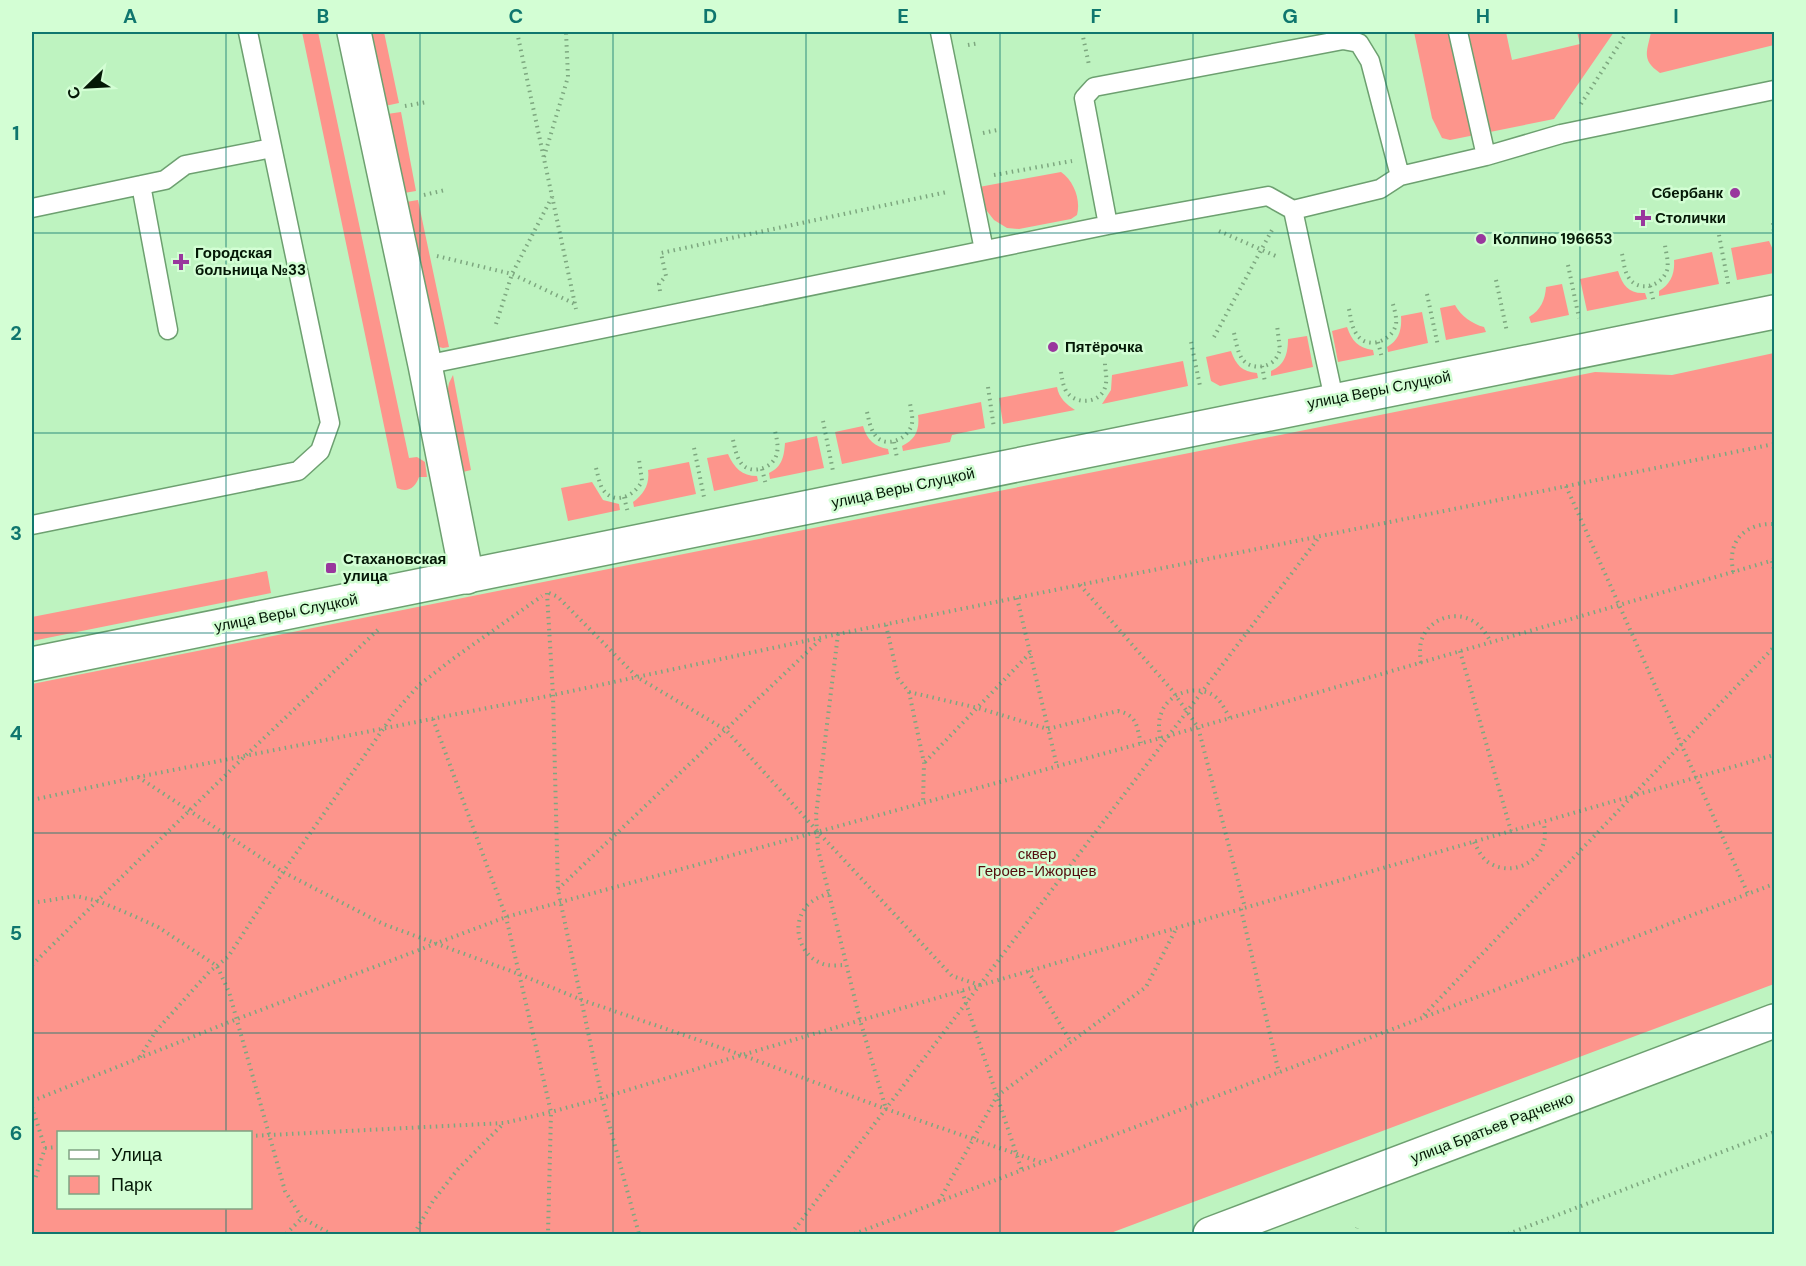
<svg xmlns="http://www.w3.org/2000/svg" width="1806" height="1266" font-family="'DM Sans',sans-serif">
<rect width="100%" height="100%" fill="#bef3c0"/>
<path fill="#fd958c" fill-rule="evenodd" d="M302 32H318L409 458 417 457 425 462 427 477H419C415 488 408 493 397 488Z
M370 32H384L399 103 385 106Z
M1414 32H1506L1512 60 1580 44 1577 32H1614L1554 119 1450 140 1442 138 1432 118Z
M1651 32H1774V45L1660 73C1641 60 1647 52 1651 32Z
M401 112 416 191 404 193 387 114Z
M1061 172C1074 181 1081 200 1077 215L1071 219 1019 229 1007 228 994 220 983 206 979 187Z
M418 200 449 347 443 348 439 347 436 342 406 202Z
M1769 241 1774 252V273L1737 280 1731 248Z
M1712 252 1719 284 1659 296V291C1671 284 1675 273 1674 260Z
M1618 271C1623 286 1629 294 1645 293L1647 299 1587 311 1580 279Z
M1562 284 1569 315 1531 323 1529 317C1541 310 1545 300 1546 287Z
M1455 305C1461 316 1472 324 1484 327L1486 332 1446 340 1440 308Z
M1422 312 1428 343 1388 352 1387 347C1399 340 1402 330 1401 316Z
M1347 327C1352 341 1358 348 1373 350L1374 355 1338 362 1332 331Z
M1307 336 1313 367 1271 376V371C1285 365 1288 353 1288 339Z
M1231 351C1236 365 1242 372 1257 373L1258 378 1220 386 1211 381 1206 357Z
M1774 353V984L1108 1234H32V684L1595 372 1672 375ZM58 1132H250V1208H58Z
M1183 361 1188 386 1102 404 1111 390 1112 375Z
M453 375 471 470 463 472 447 394 449 383Z
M1057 387C1059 398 1066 404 1075 410L1003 424 999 398Z
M981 402 985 428 952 435 950 442 903 451 902 446C915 440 920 430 918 415Z
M863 426C867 440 875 447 888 449L889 454 842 464 835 432Z
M817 436 824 468 770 479 769 473C782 467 784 457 785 443Z
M728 454C734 468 742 476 757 476L758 481 714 491 707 458Z
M689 462 696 494 634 507 633 502C644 494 650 484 648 470Z
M592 482 603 500 619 504 620 510 568 521 561 488Z
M267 571 271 593 32 641V617Z"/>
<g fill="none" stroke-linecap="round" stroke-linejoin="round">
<g stroke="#6da070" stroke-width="21">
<path id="lane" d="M940 32 984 250
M1458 32 1486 156
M141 185 168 330
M32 208 165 180 185 165 272 148
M1293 210 1334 399
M1108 225 1268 196 1293 210 1380 189 1400 176 1486 156 1561 134 1774 90
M425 365 1108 225 1084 98 1094 87 1343 40 1359 43 1370 61 1400 176
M32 525 298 471 320 451 330 423 248 32"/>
</g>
<g stroke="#6da070" stroke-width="36">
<path id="street" d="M354 32 425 365 467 577
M1210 1234 1774 1021"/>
</g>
<g stroke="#6da070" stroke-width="36">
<path id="secondary" d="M32 664C613 549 1193 427 1774 312"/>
</g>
<path stroke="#7da77f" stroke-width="4" stroke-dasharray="1.5 4.5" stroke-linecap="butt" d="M517 32 576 309
M1082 32 1089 65
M968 45 979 43
M1581 104 1627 32
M405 106 427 102
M983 133 997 130
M544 157 568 77 566 32
M994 175 1072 161
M424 195 445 190
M1773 223 1774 232
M1219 231 1278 257
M1719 235 1729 288
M1622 254C1624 262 1624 271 1629 278 1639 293 1662 286 1667 270 1669 262 1666 253 1665 245
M437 256 512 274 575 304
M1568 265 1579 318
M1496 280 1507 332
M1650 286 1654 303
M660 291 659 284 666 276 661 253 947 192
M1427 294 1438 346
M1349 309C1351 319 1352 329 1358 336 1369 350 1393 340 1396 324 1397 317 1394 308 1392 301
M496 324 512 274 552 197
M1234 333C1236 341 1237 350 1241 357 1247 368 1262 369 1271 363 1276 360 1278 355 1280 350L1277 325
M1214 337 1272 230
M1191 342 1200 386
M1378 342 1382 358
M1262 366 1265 382
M1061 372C1062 379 1063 385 1066 391 1077 407 1104 403 1106 383 1107 376 1105 369 1105 363
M988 387 994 428
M867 412C869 420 870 428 875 435 884 448 905 441 911 427 914 420 911 411 910 403
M823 421 833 471
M733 440C735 448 736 456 741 463 749 474 767 470 774 460 780 451 777 440 775 431
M894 442 897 458
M694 448 704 497
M596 468C598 475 599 482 602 488 613 506 634 497 642 481L639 460
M762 469 766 485
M1566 486 1748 894
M624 497 628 513
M1772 561 1774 570
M1733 572C1733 567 1731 562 1732 557 1733 533 1754 523 1774 524
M1080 585 1171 689 1198 727 1245 908
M547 593 553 695 558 890 602 1098 639 1234
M549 593 558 597 637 677 726 730 818 832 952 976 980 985
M1017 598 1057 766
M886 625 898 678 909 692 924 763 923 803
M838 634 816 815 818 849 860 1020 886 1109
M1460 651 1511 831
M1421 663C1420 654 1419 647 1422 639 1429 619 1455 610 1473 621 1482 626 1486 634 1491 642
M909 692 978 708 1048 729 1118 711C1138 716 1136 725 1141 743
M433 719 506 917 551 1112 548 1234
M1160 738C1159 729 1158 722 1161 714 1167 694 1194 684 1213 695 1221 700 1225 710 1230 718
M925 762 1030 653
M138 777 283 872 383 924 519 974 582 1000 742 1055 886 1109 1043 1163
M32 800 138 777 553 695 838 634 1774 444
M1474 842C1478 850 1482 859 1491 864 1513 876 1543 862 1545 836 1545 831 1544 826 1544 822
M558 889 822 638
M829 893C820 897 811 900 805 908 790 929 802 960 827 965 833 966 840 965 846 965
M32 903 76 896 98 901 127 913 158 927 217 966 229 992 285 1191 302 1218 331 1234
M1241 909 1279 1073
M32 965 245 756 381 627
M1028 971 1071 1042
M962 991 1022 1171
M1424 1015 1774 647
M140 1057 156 1031 209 972 228 957 283 872 395 712 419 685 454 658 542 596
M32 1101 237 1019 506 917 1168 736 1774 560
M32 1107 45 1148 35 1179 32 1181
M250 1136 504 1123 551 1112 602 1098 742 1055 1241 909 1774 755
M45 1148 58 1147
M939 1201 997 1096 1146 987 1176 929
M286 1234 302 1218
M414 1234 433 1201 458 1169 503 1124
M791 1234 1320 536
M854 1234 1774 884
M1355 1234 1357 1228
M1508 1234 1774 1132"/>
<use href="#lane" stroke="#fff" stroke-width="18"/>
<use href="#street" stroke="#fff" stroke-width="33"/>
<use href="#secondary" stroke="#fff" stroke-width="33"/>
</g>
<path fill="none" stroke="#0f766e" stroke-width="1.5" stroke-opacity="0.55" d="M226 32V1132M420 32V1234M613 32V1234M806 32V1234M1000 32V1234M1193 32V1234M1386 32V1234M1580 32V1234M32 233H1774M32 433H1774M32 633H1774M32 833H1774M32 1033H1774M226 1208V1234"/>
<g fill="#99379d" stroke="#d3fed4" stroke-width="2">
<circle cx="1735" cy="193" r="6"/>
<path d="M1640 209h6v6h6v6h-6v6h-6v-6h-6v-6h6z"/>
<circle cx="1481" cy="239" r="6"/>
<path d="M178 253h6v6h6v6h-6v6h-6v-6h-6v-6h6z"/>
<circle cx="1053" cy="347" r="6"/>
<rect x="325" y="562" width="12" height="12" rx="3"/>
</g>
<g text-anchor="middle" stroke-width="5" stroke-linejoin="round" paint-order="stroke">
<g font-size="15" font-weight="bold" fill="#041806" stroke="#d3fed4" text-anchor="start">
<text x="1723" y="198" text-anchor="end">Сбербанк</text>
<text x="1655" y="223">Столички</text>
<text x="1493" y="244">Колпино 196653</text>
<text x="195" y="258">Городская<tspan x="195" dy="17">больница №33</tspan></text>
<text x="1065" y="352">Пятёрочка</text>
<text x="343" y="564">Стахановская<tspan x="343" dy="17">улица</tspan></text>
</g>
<g font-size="15" fill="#041806" stroke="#d3fed4">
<text transform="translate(1379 390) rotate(-11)" y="5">улица Веры Слуцкой</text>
<text transform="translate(903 488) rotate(-12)" y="5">улица Веры Слуцкой</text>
<text transform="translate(286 613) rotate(-11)" y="5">улица Веры Слуцкой</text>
<text transform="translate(1492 1128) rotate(-21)" y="5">улица Братьев Радченко</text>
</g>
<g font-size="15" fill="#540c0d" stroke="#d3fed4">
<text x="1037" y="859">сквер<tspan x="1037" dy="17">Героев-Ижорцев</tspan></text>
</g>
</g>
<rect width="1806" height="1266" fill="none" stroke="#d3fed4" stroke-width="66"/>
<rect x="57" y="1131" width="195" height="78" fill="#d3fed4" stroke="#80a282" stroke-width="1.5"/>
<rect x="69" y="1150" width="30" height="9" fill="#ffffff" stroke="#80a282" stroke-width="1.5"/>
<text x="111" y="1161" font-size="18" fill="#041806">Улица</text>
<rect x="69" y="1176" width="30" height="18" fill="#fd958c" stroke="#80a282" stroke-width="1.5"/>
<text x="111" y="1191" font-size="18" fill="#041806">Парк</text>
<g transform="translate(87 87) rotate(246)" stroke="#d3fed4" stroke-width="4.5" paint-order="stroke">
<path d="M0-4.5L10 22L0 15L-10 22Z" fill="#041806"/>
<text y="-9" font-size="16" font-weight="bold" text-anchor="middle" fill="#041806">С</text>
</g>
<rect x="33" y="33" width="1740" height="1200" fill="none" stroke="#0f766e" stroke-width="2"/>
<g font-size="20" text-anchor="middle" font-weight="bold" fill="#0f766e">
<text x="130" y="23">A</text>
<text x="323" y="23">B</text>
<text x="516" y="23">C</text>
<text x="710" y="23">D</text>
<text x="903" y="23">E</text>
<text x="1096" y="23">F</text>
<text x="1290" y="23">G</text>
<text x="1483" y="23">H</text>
<text x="1676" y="23">I</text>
<text x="16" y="140">1</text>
<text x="16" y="340">2</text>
<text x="16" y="540">3</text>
<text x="16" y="740">4</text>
<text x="16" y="940">5</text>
<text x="16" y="1140">6</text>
</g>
</svg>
